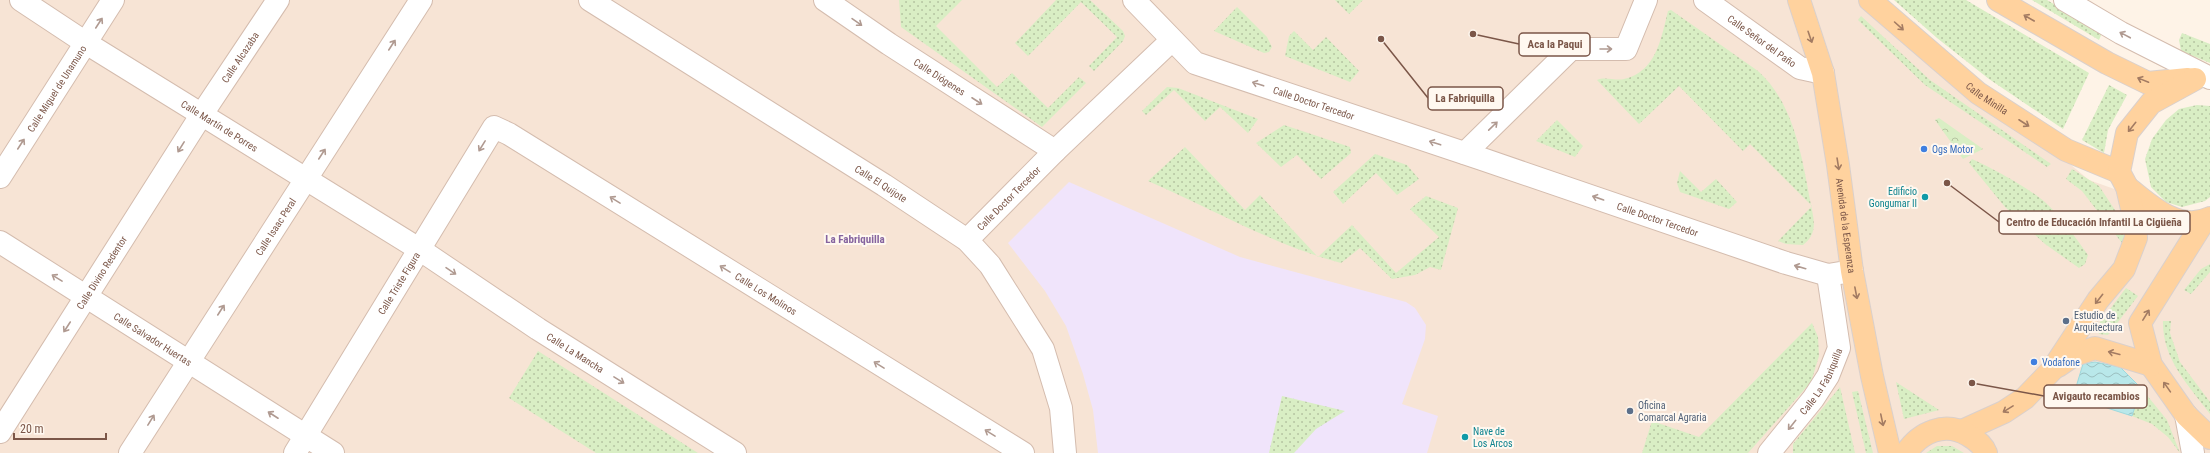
<svg xmlns="http://www.w3.org/2000/svg" width="2210" height="453" font-family="'Roboto Condensed',sans-serif">
<defs>
<pattern id="grass-dots" width="8" height="8" patternUnits="userSpaceOnUse"><rect width="8" height="8" fill="#d9eec4"/><path d="M2 2h.1M6 6h.1" fill="none" stroke="#b5c4a1" stroke-width="1.8" stroke-linecap="round"/></pattern>
<pattern id="park-crowns" width="20" height="18" patternUnits="userSpaceOnUse"><rect width="20" height="18" fill="#d9eec4"/><path d="M2 6a3 3 0 1 1 6 0M12 15a3 3 0 1 1 6 0" fill="none" stroke="#b5c4a1"/></pattern>
<pattern id="water-waves" width="16" height="10" patternUnits="userSpaceOnUse"><rect width="16" height="10" fill="#b9e8ea"/><path d="M0 5q4-4 8 0t8 0" fill="none" stroke="#9bbfc0"/></pattern>
</defs>
<rect width="100%" height="100%" fill="#fef3e7"/>
<path fill="#f7e4d5" d="M0 0H1874L2089 180 2210 223V453H0Z"/>
<path fill="#f0e4fb" d="M1069 182 1240 257 1406 302 1415 308 1426 325 1425 339 1402 404 1438 416 1427 453H1098L1093 410 1083 374 1066 326 1045 291 1008 243Z"/>
<path fill="url(#grass-dots)" d="M899 0H962L936 26 997 87 1012 73 1048 108 1079 77 1086 83 1042 127 901 27Z
M1056 0H1090L1123 31 1125 36 1123 41 1094 71 1089 66 1117 37 1081 2 1028 56 1015 43Z
M1335 0H1363L1349 14Z
M1894 0H1966L2089 73 2063 129 1989 79 1937 38Z
M2032 0H2047L2102 33 2099 40Z
M1237 7 1267 37 1272 47 1269 52 1264 53 1214 31Z
M1671 10 1758 71C1793 102 1802 156 1810 200 1812 212 1817 225 1811 236 1809 240 1806 242 1803 245L1786 244 1778 241 1812 206 1750 144 1743 151 1679 86 1639 124 1597 80C1605 76 1615 81 1624 79 1656 72 1661 39 1668 11Z
M1861 16 1930 80 2051 164 2047 167 1925 85 1858 20Z
M1294 31 1313 50 1326 37 1359 71 1350 82 1285 56 1289 36Z
M2182 33 2210 44V63L2181 51 2179 40Z
M2109 85 2127 95 2108 130 2104 153 2082 140Z
M1167 87 1178 88 1258 119 1248 133 1220 107 1205 121 1174 90 1146 115 1142 111Z
M2197 105 2210 106V197L2205 201 2182 207 2166 202 2151 187 2145 159 2152 139 2166 120 2179 109Z
M1557 120 1583 146 1575 157 1536 141Z
M1284 125 1350 147 1351 153 1321 179 1297 155 1281 167 1256 143Z
M1185 147 1245 210 1260 195 1318 257 1352 225 1396 273 1439 237 1410 209 1426 196 1458 208 1441 270 1430 267 1415 275 1392 279 1360 248 1341 263C1273 245 1213 209 1148 181Z
M1375 154 1407 165 1419 179 1397 195 1376 173 1343 204 1333 192Z
M1972 159C1992 168 2031 189 2047 204 2063 219 2075 237 2088 255L2085 264 2079 268 2045 244 2005 207 1969 163Z
M2072 169 2099 186 2129 231 2130 244 2122 243 2082 191 2066 179Z
M1680 171 1701 192 1716 179 1737 202 1729 209 1680 192 1677 183Z
M2210 264V272L2191 294 2184 290 2201 269Z
M2126 288 2138 296 2108 335 2099 334 2097 326Z
M2163 321H2171L2170 333 2180 362 2210 402V414C2189 386 2162 359 2163 321Z
M1812 323 1818 337 1819 356 1811 382 1748 453H1642L1652 421 1699 437Z
M538 351 698 453H596L509 398Z
M1896 382 1939 410 1904 419Z
M1840 387 1855 453H1793V444Z
M2141 388 2167 420 2180 453 2168 437 2152 424 2132 416Z
M1858 391 1873 453H1866L1852 392Z
M1282 396 1345 411 1316 429 1294 453H1269Z
M1937 446H1952L1964 453H1926Z"/>
<path fill="url(#park-crowns)" d="M1939 118 1983 149 1963 159 1935 120Z"/>
<path fill="url(#water-waves)" stroke="#9ed9dd" d="M2095 362 2120 367 2141 388 2132 416 2073 397 2083 364Z"/>
<g fill="none" stroke-linecap="round" stroke-linejoin="round">
<g stroke="#d4bcae" stroke-width="24">
<g id="minor">
<path id="s1" d="M21 0 86 43 419 249 538 329 735 453"/>
<path id="s2" d="M590 0 884 185 967 240 990 265 1043 349 1061 408 1065 453"/>
<path id="s3" d="M825 0 889 44 1055 151"/>
<path id="s4" d="M1134 0 1195 63 1482 159 1786 263 1828 275 1852 271"/>
<path id="s5" d="M1705 0 1800 68 1823 73"/>
<path d="M2065 0 2121 33 2210 78"/>
<path d="M1465 153 1571 49H1626L1646 0"/>
<path id="s6" d="M0 177 113 0"/>
<path id="s7" d="M967 240 1055 151 1172 40"/>
<path id="s8" d="M0 242 333 453"/>
<path d="M2186 415 2193 453"/>
<path id="s9" d="M0 432 202 114 278 0"/>
<path id="s10" d="M130 453 421 0"/>
<path id="s11" d="M295 453 494 127 509 134 1023 453"/>
<path id="s12" d="M1769 453 1813 399 1828 376 1839 348 1828 275"/>
</g>
</g>
<g stroke="#dad0cc" stroke-width="24">
<g id="major">
<path id="s13" d="M1799 0 1823 73 1838 165 1852 271 1872 376 1890 453"/>
<path id="s14" d="M1870 0 1978 93 2066 150 2119 172"/>
<path d="M1998 0 2107 63 2148 83 2188 79"/>
<path d="M2127 187C2149 205 2179 233 2210 218"/>
<path d="M2204 221 2140 323 2151 365 2186 415 2210 438"/>
<path d="M2058 366 2074 355 2095 348 2151 365"/>
<path d="M1962 431 2004 412 2025 398 2052 370 2098 300 2124 269 2136 238 2135 222 2127 187 2119 172 2127 133 2151 103 2195 79"/>
<path d="M1906 453C1920 432 1945 421 1968 435 1975 439 1983 445 1986 453"/>
</g>
</g>
<use href="#minor" stroke="#fff" stroke-width="22"/>
<use href="#major" stroke="#ffd29e" stroke-width="22"/>
</g>
<defs><path id="oneway-shaft" d="M-6 0H5M1.5-3L5.5 0L1.5 3" fill="none" stroke-width="1.6" stroke-linecap="round" stroke-linejoin="round"/></defs>
<g stroke="#a37b62">
<use href="#oneway-shaft" transform="translate(2029 18) rotate(-150)"/>
<use href="#oneway-shaft" transform="translate(1899 26) rotate(42)"/>
<use href="#oneway-shaft" transform="translate(1810 37) rotate(71)"/>
<use href="#oneway-shaft" transform="translate(2143 80) rotate(-158)"/>
<use href="#oneway-shaft" transform="translate(2024 123) rotate(33)"/>
<use href="#oneway-shaft" transform="translate(2132 127) rotate(129)"/>
<use href="#oneway-shaft" transform="translate(1838 164) rotate(81)"/>
<use href="#oneway-shaft" transform="translate(1856 293) rotate(79)"/>
<use href="#oneway-shaft" transform="translate(2099 299) rotate(128)"/>
<use href="#oneway-shaft" transform="translate(2146 315) rotate(-58)"/>
<use href="#oneway-shaft" transform="translate(2114 353) rotate(-166)"/>
<use href="#oneway-shaft" transform="translate(2167 387) rotate(-125)"/>
<use href="#oneway-shaft" transform="translate(2008 409) rotate(148)"/>
<use href="#oneway-shaft" transform="translate(1882 420) rotate(78)"/>
</g>
<g stroke="#b09a91">
<use href="#oneway-shaft" transform="translate(857 22) rotate(35)"/>
<use href="#oneway-shaft" transform="translate(99 23) rotate(-57)"/>
<use href="#oneway-shaft" transform="translate(2125 35) rotate(-152)"/>
<use href="#oneway-shaft" transform="translate(392 45) rotate(-57)"/>
<use href="#oneway-shaft" transform="translate(1606 49)"/>
<use href="#oneway-shaft" transform="translate(1258 84) rotate(-162)"/>
<use href="#oneway-shaft" transform="translate(977 101) rotate(33)"/>
<use href="#oneway-shaft" transform="translate(1493 126) rotate(-44)"/>
<use href="#oneway-shaft" transform="translate(1435 143) rotate(-162)"/>
<use href="#oneway-shaft" transform="translate(21 144) rotate(-57)"/>
<use href="#oneway-shaft" transform="translate(482 146) rotate(122)"/>
<use href="#oneway-shaft" transform="translate(181 147) rotate(122)"/>
<use href="#oneway-shaft" transform="translate(322 154) rotate(-57)"/>
<use href="#oneway-shaft" transform="translate(1598 198) rotate(-161)"/>
<use href="#oneway-shaft" transform="translate(615 200) rotate(-148)"/>
<use href="#oneway-shaft" transform="translate(1800 267) rotate(-164)"/>
<use href="#oneway-shaft" transform="translate(725 269) rotate(-148)"/>
<use href="#oneway-shaft" transform="translate(451 271) rotate(34)"/>
<use href="#oneway-shaft" transform="translate(57 278) rotate(-148)"/>
<use href="#oneway-shaft" transform="translate(221 310) rotate(-57)"/>
<use href="#oneway-shaft" transform="translate(67 327) rotate(123)"/>
<use href="#oneway-shaft" transform="translate(879 365) rotate(-148)"/>
<use href="#oneway-shaft" transform="translate(619 380) rotate(32)"/>
<use href="#oneway-shaft" transform="translate(273 415) rotate(-147)"/>
<use href="#oneway-shaft" transform="translate(151 420) rotate(-58)"/>
<use href="#oneway-shaft" transform="translate(1792 425) rotate(129)"/>
<use href="#oneway-shaft" transform="translate(990 433) rotate(-148)"/>
</g>
<g fill="#3f7fe0" stroke="#fff8f0" stroke-width="1.5">
<circle cx="1924" cy="149" r="4"/>
<circle cx="2034" cy="362" r="4"/>
</g>
<g fill="#0f9aa8" stroke="#fff8f0" stroke-width="1.5">
<circle cx="1925" cy="197" r="4"/>
<circle cx="1465" cy="437" r="4"/>
</g>
<g fill="#5c6f8a" stroke="#fff8f0" stroke-width="1.5">
<circle cx="2066" cy="321" r="4"/>
<circle cx="1630" cy="411" r="4"/>
</g>
<g text-anchor="middle" stroke-width="4" stroke-linejoin="round" paint-order="stroke">
<g font-size="10" fill="#7b5648" stroke="#fff8f0">
<text dy="4" stroke="none"><textPath href="#s5" startOffset="70">Calle Señor del Paño</textPath></text>
<text dy="4" stroke="none"><textPath href="#s9" startOffset="445">Calle Alcazaba</textPath></text>
<text dy="4" stroke="none"><textPath href="#s3" startOffset="138">Calle Diógenes</textPath></text>
<text dy="4" stroke="none"><textPath href="#s6" startOffset="105">Calle Miguel de Unamuno</textPath></text>
<text dy="4" stroke="none"><textPath href="#s14" startOffset="153">Calle Minilla</textPath></text>
<text dy="4" stroke="none"><textPath href="#s4" startOffset="213">Calle Doctor Tercedor</textPath></text>
<text dy="4" stroke="none"><textPath href="#s1" startOffset="235">Calle Martín de Porres</textPath></text>
<text dy="4" stroke="none"><textPath href="#s2" startOffset="344">Calle El Quijote</textPath></text>
<text dy="4" stroke="none"><textPath href="#s7" startOffset="59">Calle Doctor Tercedor</textPath></text>
<text dy="4" stroke="none"><textPath href="#s4" startOffset="576">Calle Doctor Tercedor</textPath></text>
<text dy="4" stroke="none"><textPath href="#s10" startOffset="269">Calle Isaac Peral</textPath></text>
<text dy="4" stroke="none"><textPath href="#s13" startOffset="231">Avenida de la Esperanza</textPath></text>
<text dy="4" stroke="none"><textPath href="#s9" startOffset="189">Calle Divino Redentor</textPath></text>
<text dy="4" stroke="none"><textPath href="#s11" startOffset="199">Calle Triste Figura</textPath></text>
<text dy="4" stroke="none"><textPath href="#s11" startOffset="701">Calle Los Molinos</textPath></text>
<text dy="4" stroke="none"><textPath href="#s8" startOffset="181">Calle Salvador Huertas</textPath></text>
<text dy="4" stroke="none"><textPath href="#s1" startOffset="657">Calle La Mancha</textPath></text>
<text dy="4" stroke="none"><textPath href="#s12" startOffset="89">Calle La Fabriquilla</textPath></text>
</g>
<g font-size="10" fill="#366cbe" stroke="#fff8f0" text-anchor="start">
<text x="1932" y="153">Ogs Motor</text>
<text x="2042" y="366">Vodafone</text>
</g>
<g font-size="10" fill="#0d838f" stroke="#fff8f0" text-anchor="end">
<text x="1917" y="195">Edificio<tspan x="1917" dy="12">Gongumar II</tspan></text>
<text x="1473" y="435" text-anchor="start">Nave de<tspan x="1473" dy="12">Los Arcos</tspan></text>
</g>
<g font-size="10" fill="#4e5e75" stroke="#fff8f0" text-anchor="start">
<text x="2074" y="319">Estudio de<tspan x="2074" dy="12">Arquitectura</tspan></text>
<text x="1638" y="409">Oficina<tspan x="1638" dy="12">Comarcal Agraria</tspan></text>
</g>
<g font-size="11" font-weight="bold" fill="#86649f" stroke="#fff8f0">
<text x="855" y="243">La Fabriquilla</text>
</g>
</g>
<path fill="none" stroke="#7b5648" stroke-width="1.5" d="M1473 34L1519 44M1381 39L1428 98M1947 183L1999 222M1972 383L2044 396"/>
<g fill="#7b5648" stroke="#fff8f0" stroke-width="1.5">
<circle cx="1473" cy="34" r="4"/>
<circle cx="1381" cy="39" r="4"/>
<circle cx="1947" cy="183" r="4"/>
<circle cx="1972" cy="383" r="4"/>
</g>
<g fill="#fff8f0" stroke="#7b5648" stroke-width="1.5">
<rect x="1519" y="33" width="71" height="23" rx="4"/>
<rect x="1428" y="87" width="75" height="23" rx="4"/>
<rect x="1999" y="211" width="191" height="23" rx="4"/>
<rect x="2044" y="385" width="103" height="23" rx="4"/>
</g>
<g font-size="11" text-anchor="middle" font-weight="bold" fill="#7b5648">
<text x="1555" y="48">Aca la Paqui</text>
<text x="1465" y="102">La Fabriquilla</text>
<text x="2094" y="226">Centro de Educación Infantil La Cigüeña</text>
<text x="2096" y="400">Avigauto recambios</text>
</g>
<path d="M14 433v6h92v-6" fill="none" stroke="#7b5648" stroke-width="2"/>
<text x="20" y="433" font-size="12" fill="#7b5648" stroke="#fff8f0" stroke-width="3" paint-order="stroke">20 m</text>
</svg>
